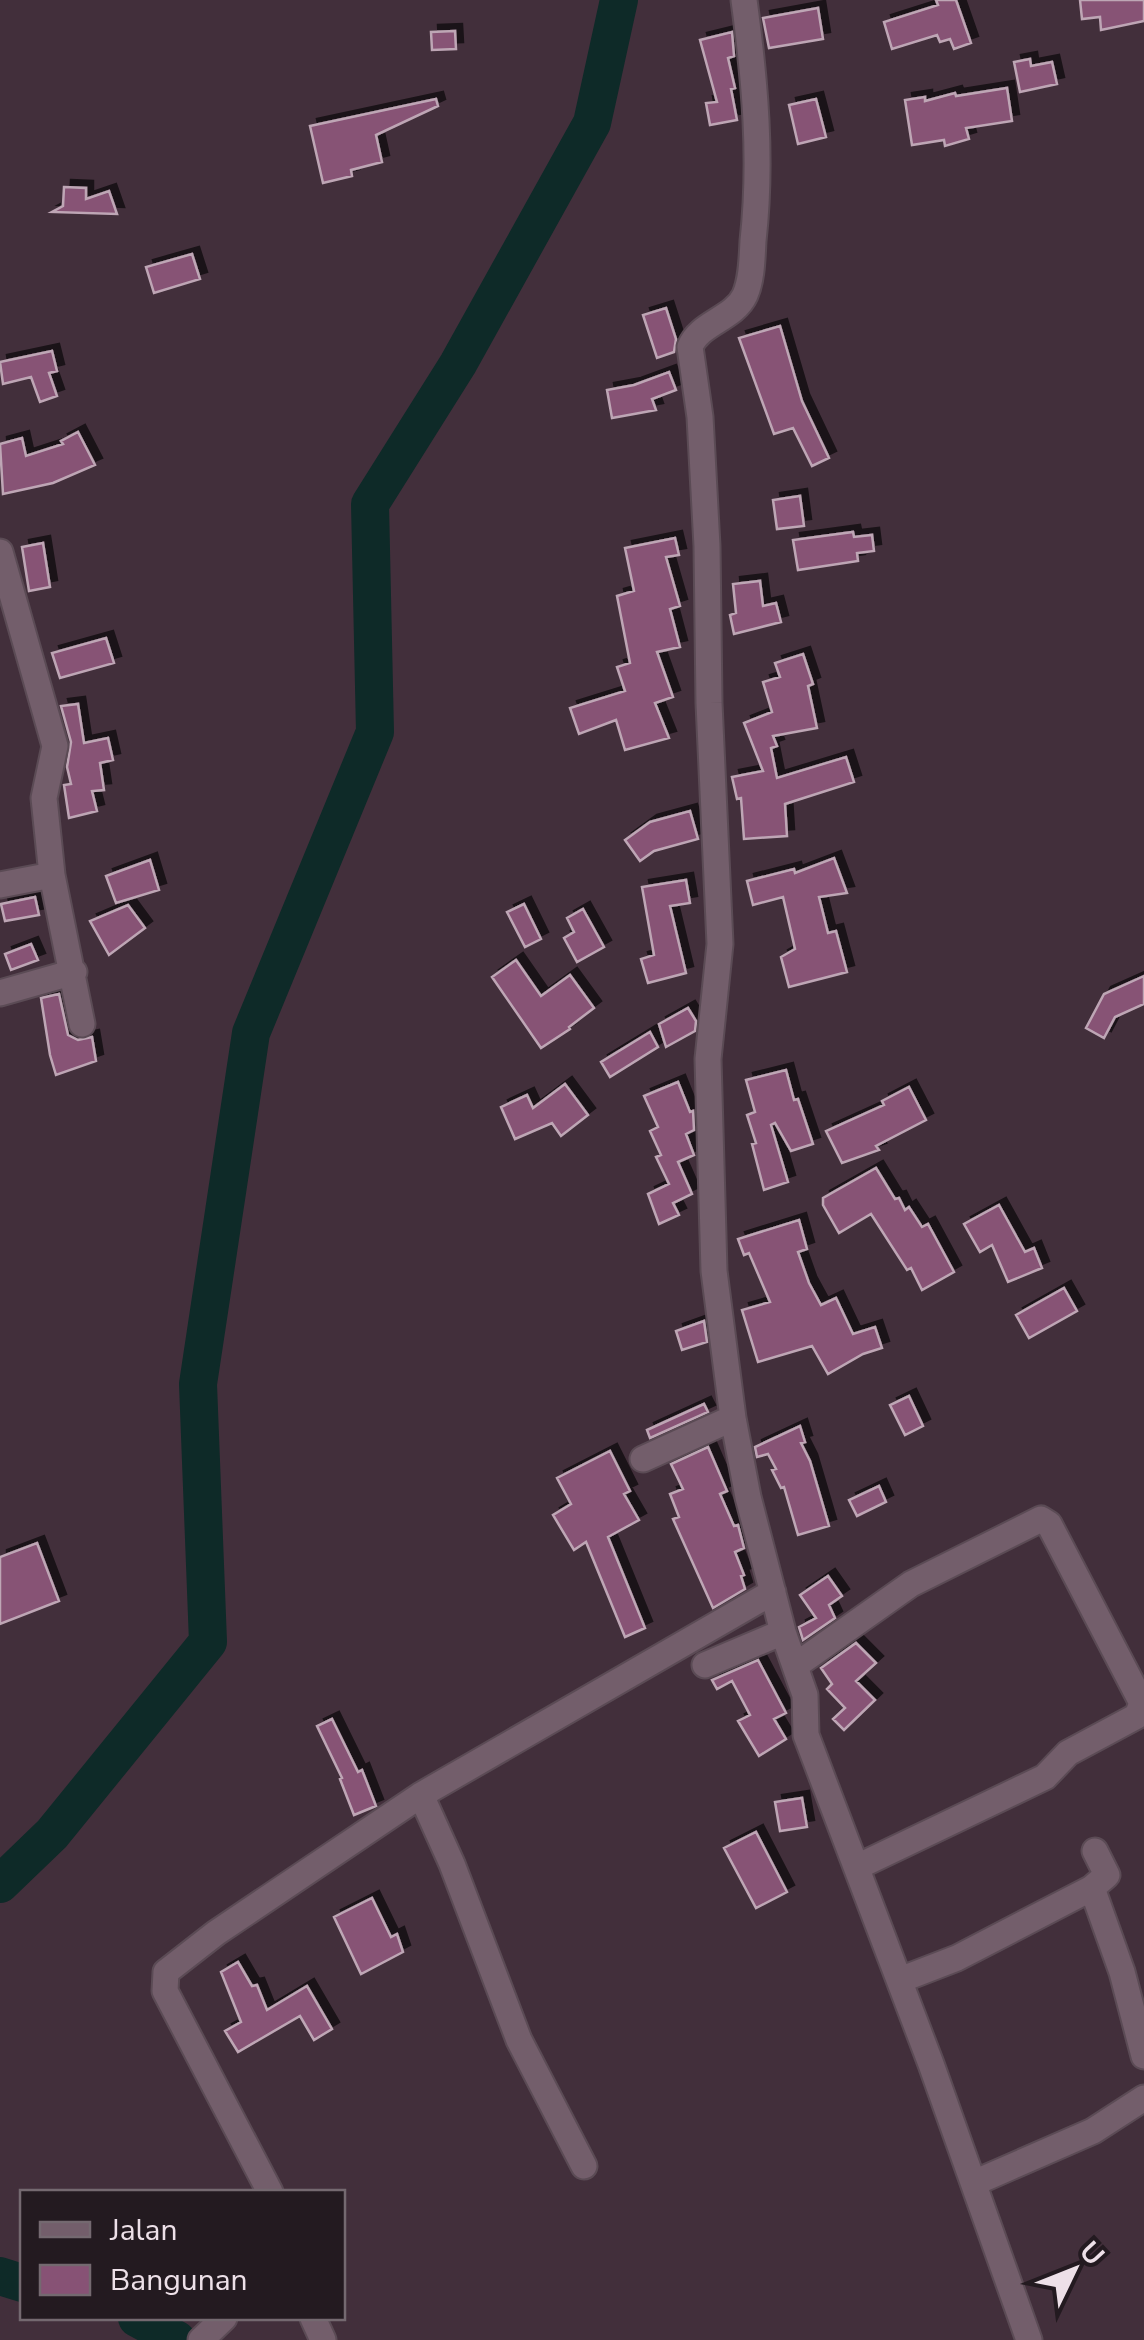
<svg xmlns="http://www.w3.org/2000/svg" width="1144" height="2340" font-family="'Nunito Sans',sans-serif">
<defs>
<filter id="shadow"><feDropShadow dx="7" dy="-7" stdDeviation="0" flood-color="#0009"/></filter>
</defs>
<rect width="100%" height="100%" fill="#422f3b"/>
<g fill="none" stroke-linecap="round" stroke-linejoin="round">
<path stroke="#0e2a28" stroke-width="38" d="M0 1884 52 1834 208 1642 198 1384 251 1033 375 732 370 504 458 364 592 123 619 0
M0 2276 22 2283
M137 2318 177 2340"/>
</g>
<path fill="#875275" stroke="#bea6b5" stroke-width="2.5" filter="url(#shadow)" d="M936 0H956L971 43 954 49 950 39 940 42 937 35 892 49 884 22 938 5Z
M1080 0H1144V21L1101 30 1100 17 1082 19Z
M818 8 823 39 769 48 763 18Z
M455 31 456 49 432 50 431 32Z
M732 32 734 56 728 58 735 88 731 89 737 120 710 125 706 103 717 102 700 40Z
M1030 59 1031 66 1052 62 1057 84 1020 92 1014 62Z
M1007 88 1012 121 966 128 969 139 945 146 944 140 912 145 905 100 925 97V101L955 93 956 96Z
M436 99 438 106 376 135 382 162 351 170 352 176 323 183 310 126Z
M816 99 826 137 798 144 789 105Z
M64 187 86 188V199L109 191 117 214 52 212 63 206Z
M192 254 200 279 154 293 146 267Z
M666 308 676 339 674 352 657 358 643 315Z
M780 326 802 401 829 458 812 466 793 428 774 434 739 338Z
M52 351 57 371 49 373 57 396 40 402 31 377 3 384 0 362Z
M669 372 676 390 652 399 656 410 612 418 607 390 634 385Z
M78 432 95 465 53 483 3 494 0 444 22 438 26 456 63 444 61 441Z
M800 496 804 526 777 529 773 500Z
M853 532 854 537 872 535 874 551 857 553 858 561 798 570 793 540Z
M675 538 679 555 666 557 680 606 670 609 680 647 657 652 673 697 655 703 669 738 625 750 616 720 579 734 570 708 625 691 617 667 630 663 617 596 634 591 625 548Z
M43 543 50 587 29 591 22 547Z
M760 581 763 606 776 603 781 622 734 634 730 615 736 613 733 584Z
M106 638 114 663 60 678 52 653Z
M803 654 813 684 808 686 817 728 773 736 777 746 771 748 777 778 846 757 854 782 785 804 787 836 744 839 741 798 737 799 732 777 763 771 744 723 772 712 763 682 780 677 775 663Z
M78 704 84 743 108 738 113 760 100 763 104 790 92 791 97 811 69 818 64 785 71 784 67 767 71 742 61 706Z
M690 811 698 839 654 851 640 861 625 840 650 822Z
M834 858 847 893 819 897 828 933 836 931 847 972 789 987 781 957 795 949 783 897 753 905 747 881 794 869 795 873Z
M150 860 159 890 116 903 106 876Z
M686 880 690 903 670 906 686 973 648 983 641 959 654 955 642 887Z
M35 897 39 915 5 921 1 904Z
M524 904 541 939 525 947 507 912Z
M128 905 145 928 109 955 90 921Z
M583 909 604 947 577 962 564 938 574 932 567 918Z
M31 944 38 960 11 970 5 954Z
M516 960 541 996 570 975 594 1008 569 1027 570 1029 541 1048 492 977Z
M1144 976V1004L1115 1017 1104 1038 1086 1028 1104 994Z
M59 994 68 1035 78 1040 92 1037 96 1061 56 1075 50 1055 41 998Z
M688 1008 696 1021 695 1031 666 1047 659 1024Z
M650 1032 658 1047 610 1077 601 1062Z
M786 1070 794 1100 798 1099 813 1144 791 1151 775 1123 771 1125 788 1182 764 1190 752 1144 756 1143 747 1115 755 1112 746 1080Z
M678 1082 690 1112 693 1111 694 1130 686 1134 694 1155 678 1162 692 1194 673 1203 679 1215 659 1224 648 1194 669 1184 656 1157 661 1155 650 1131 658 1127 644 1096Z
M565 1084 588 1115 561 1136 552 1123 515 1139 501 1107 527 1095 533 1108Z
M909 1087 926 1120 876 1146 879 1150 842 1163 826 1131 884 1105 882 1101Z
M876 1168 895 1199 899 1198 905 1210 909 1207 922 1227 928 1224 954 1272 922 1290 911 1268 907 1270 871 1214 839 1233 823 1205V1198Z
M999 1205 1025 1252 1034 1248 1042 1268 1008 1282 992 1245 980 1252 964 1224Z
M799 1220 807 1249 798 1252 809 1283 821 1305 836 1298 853 1334 875 1327 882 1348 863 1354 828 1374 812 1346 758 1362 742 1310 770 1302 749 1253 744 1255 738 1239Z
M1064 1288 1077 1311 1029 1338 1016 1315Z
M704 1321 707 1342 682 1350 676 1331Z
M909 1396 923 1426 905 1435 890 1405Z
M704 1404 708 1412 650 1438 647 1430Z
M800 1426 805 1442 801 1443 810 1461 829 1526 798 1535 784 1487 781 1488 772 1470 776 1469 768 1454 757 1457 755 1447Z
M708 1447 727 1491 720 1494 734 1526 738 1525 744 1548 735 1552 744 1575 741 1576 745 1589 713 1608 673 1519 679 1517 670 1494 683 1489 671 1464Z
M610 1451 630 1491 624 1494 639 1520 608 1537 645 1628 625 1637 586 1542 574 1550 553 1515 571 1504 557 1478Z
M879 1486 886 1502 857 1516 849 1500Z
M37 1543 59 1601 0 1624V1557Z
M828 1576 842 1596 829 1605 835 1618 803 1640 799 1627 816 1618 800 1595Z
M856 1643 876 1663 856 1681 875 1700 844 1730 833 1719 845 1708 827 1689 832 1684 821 1668Z
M758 1660 786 1713 774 1719 786 1739 759 1756 738 1721 750 1715 732 1681 717 1689 712 1680Z
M332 1719 358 1772 362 1770 376 1806 354 1815 340 1779 342 1778 317 1726Z
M802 1798 807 1827 780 1831 775 1802Z
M756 1832 787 1892 756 1908 724 1848Z
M372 1898 391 1937 397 1934 403 1952 361 1974 334 1917Z
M238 1962 252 1986 257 1985 267 2010 307 1986 332 2029 314 2040 300 2016 238 2052 225 2031 241 2022 221 1972Z"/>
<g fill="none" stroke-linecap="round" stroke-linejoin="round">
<g stroke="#5b4b55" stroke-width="29">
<path id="minor" d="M744 0C755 81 762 160 753 241 752 258 752 279 745 295 734 319 699 323 690 347L700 417 707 546 709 703 720 944 708 1059 714 1271 733 1418 748 1497 783 1632 805 1695 806 1735 931 2064 1029 2340
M0 552 55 746 44 798 52 875 82 1024
M0 885 52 875
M0 993 74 972
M643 1459 733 1418
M705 1665 783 1632
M795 1666 911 1584 1041 1519 1049 1524 1142 1703 1137 1716 1068 1753 1045 1777 857 1867
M421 1795 452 1864 519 2040 584 2166
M1092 1888 1107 1875 1095 1851
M900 1980 957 1958 1092 1888 1122 1972 1144 2056
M974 2183 1093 2131 1144 2098
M270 2192 165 1991 166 1972 216 1933 421 1795 773 1592
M313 2318 323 2340
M201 2340 224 2318"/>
</g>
<use href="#minor" stroke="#735e6b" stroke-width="25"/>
</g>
<rect x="20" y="2190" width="325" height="130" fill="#231a20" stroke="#746970" stroke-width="2.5"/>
<rect x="40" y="2222" width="50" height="15" fill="#735e6b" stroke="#746970" stroke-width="2.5"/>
<text x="110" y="2240" font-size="30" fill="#ede0e8">Jalan</text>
<rect x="40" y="2265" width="50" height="30" fill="#875275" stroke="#746970" stroke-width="2.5"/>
<text x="110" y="2290" font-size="30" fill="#ede0e8">Bangunan</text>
<g transform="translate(1074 2270) rotate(47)" stroke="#231a20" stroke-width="8" paint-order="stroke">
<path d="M0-8L18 38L0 25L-18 38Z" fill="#ede0e8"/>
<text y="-15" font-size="28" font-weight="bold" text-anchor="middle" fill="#ede0e8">U</text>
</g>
</svg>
